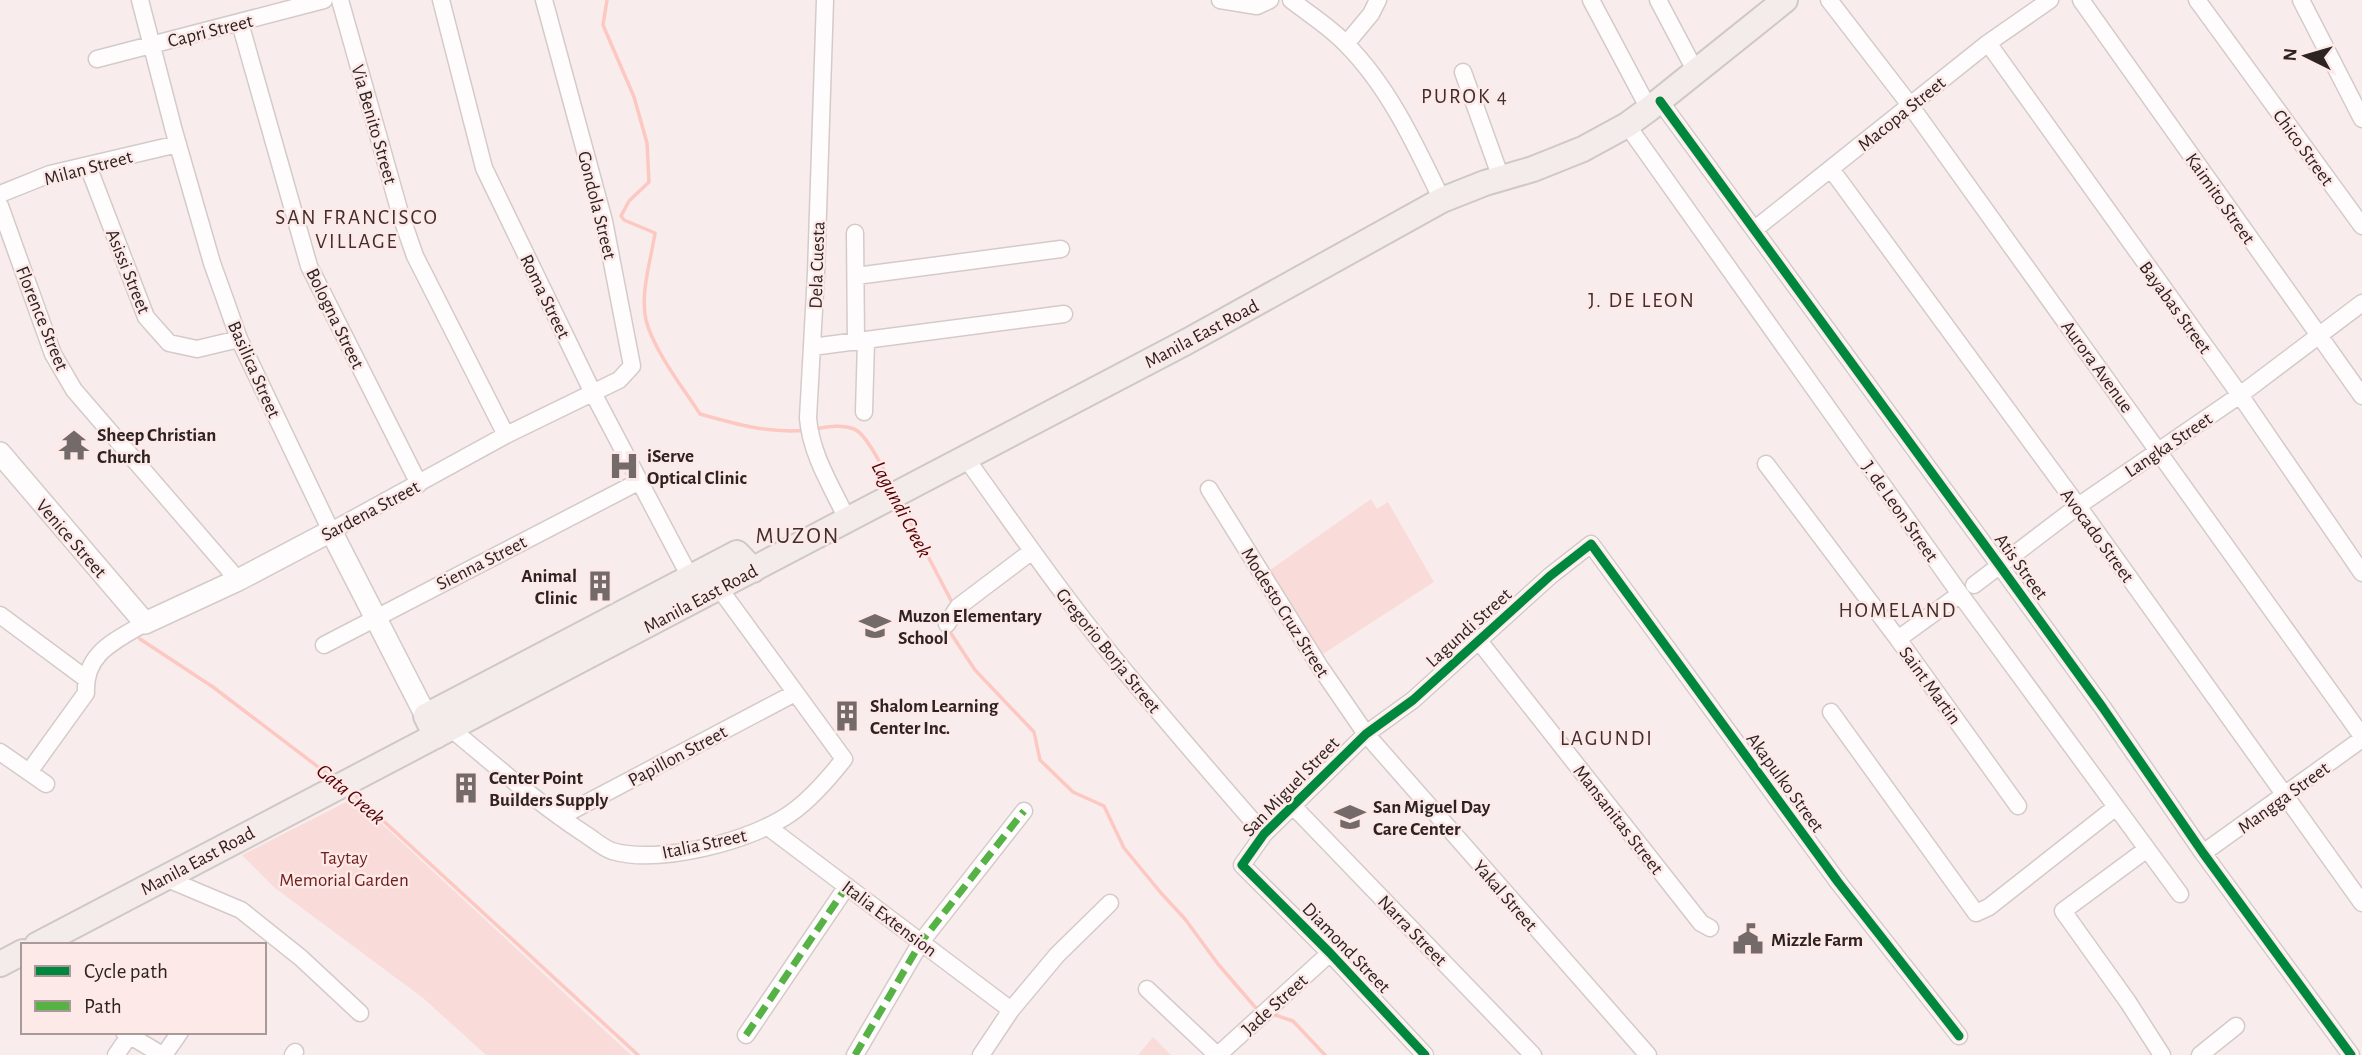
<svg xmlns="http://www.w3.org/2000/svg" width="2362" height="1055" font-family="'Alegreya Sans',sans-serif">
<rect width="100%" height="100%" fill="#f8edec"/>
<path fill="#f9dcd9" d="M1371 499 1377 509 1388 502 1434 582 1323 654 1270 570Z
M354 798 631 1055H486L423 998 275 888 242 855Z
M1153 1037 1171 1055H1138Z"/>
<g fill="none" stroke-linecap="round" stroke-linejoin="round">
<path stroke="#fcc8c1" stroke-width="3.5" d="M607 0 603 25 634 97 647 143 649 182 629 201 621 216 624 220 655 233C651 260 640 293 646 320 653 349 683 388 700 414 735 424 770 434 807 430
M814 429C827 427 841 424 854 429 867 434 884 471 891 484
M899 501 954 606
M948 629 975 670 1034 732 1040 760 1073 792 1104 806 1124 848 1161 893 1185 919 1218 964 1255 1007 1261 1010
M140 639 213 687 334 779
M352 792 638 1055
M1272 1014 1293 1021 1325 1055"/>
<g stroke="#d4cbc9" stroke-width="19">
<path id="street" d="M140 0 174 131 212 263 226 302 239 339 331 531 506 435 619 380 632 366 604 221 544 0
M340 0 400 213 415 256 506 435
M441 0 484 168 593 393 690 577
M825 0 816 273 808 418C811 455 832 487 848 521
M1220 0 1257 6 1270 0
M1291 0C1309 14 1330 27 1346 44 1389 87 1416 146 1442 200
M1591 0 1649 109
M1658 0 1696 72
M1829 0 1910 105 2362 736
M2081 0 2362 396
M2197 0 2362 226
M2301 0 2362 119
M240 23 309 266 419 484
M1988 43 2240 395 2362 573
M1346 44 1371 14 1378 0
M97 59 324 0
M1463 72 1501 178
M1660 101 2000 566 2103 708 2203 853 2351 1055
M1627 125 1960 594 2180 894
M88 166 146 317 169 343 197 349 239 339
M1831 169 2078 506 2362 903
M0 194 50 174 178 144
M0 206 53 354 74 390 238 580
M1755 229 1988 43 2050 0
M855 233 856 342
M856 276 1061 249
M812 347 1064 314
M864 412 866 341
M965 457C1010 519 1053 583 1101 642 1154 708 1209 771 1264 834
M1766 464 1898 639 2018 806
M1209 489 1320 667 1366 734 1648 1055
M1974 585 2078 506 2240 395 2362 303
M0 615 85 678
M947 624 958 607 1032 551
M1898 639 1960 594
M1479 641 1701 923 1710 928
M324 645 640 481
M1831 712 1976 913 1989 907 2116 807
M450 728C494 764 537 803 585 834 593 839 603 848 612 851 659 865 752 841 791 813 811 799 829 778 844 759L719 588
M0 752 46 784
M29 772 86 693C84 653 115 641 145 623
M1293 806 1533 1055
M560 817 795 693
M768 827 1011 1010
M2147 849 2063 911 2128 1002 2162 1055
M2203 853 2362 739
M165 878 241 910 301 958 360 1013
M1147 989 1217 1055
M124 1032 162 1055
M746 1035 847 886
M116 1055 129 1036
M164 1055 180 1032
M293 1055 295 1052
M855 1055 921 942 1024 811
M981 1055 1011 1010 1057 955 1110 903
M1218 1055 1330 953
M1425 1055 1330 953 1242 865 1264 834 1366 734 1413 700 1550 576 1591 544 1838 882 1959 1036
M2200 1055 2236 1026"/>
</g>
<g stroke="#d4cbc9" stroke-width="24">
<path id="secondary" d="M0 453 145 623 238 580 331 531 426 716"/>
</g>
<g stroke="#cec8c7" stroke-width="28">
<path id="primary" d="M436 736 426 716 737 553 753 570
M37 945 1188 341 1442 200 1485 183 1533 169 1583 149 1627 125 1649 109 1785 0
M0 964 23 952"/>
</g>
<use href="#street" stroke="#fefcfc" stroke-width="16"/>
<use href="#secondary" stroke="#fefcfc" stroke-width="21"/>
<use href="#primary" stroke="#f4eceb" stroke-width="24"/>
<path stroke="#56b245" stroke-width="7" stroke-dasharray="14 7" stroke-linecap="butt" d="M746 1035 847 886
M855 1055 921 942 1024 811"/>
<g stroke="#fde9e7" stroke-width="13">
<path id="cycleway" d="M1660 101 2000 566 2103 708 2203 853 2351 1055
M1425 1055 1330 953 1242 865 1264 834 1366 734 1413 700 1550 576 1591 544 1838 882 1959 1036"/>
</g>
<use href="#cycleway" stroke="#00873e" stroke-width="9"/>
</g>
<defs>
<g id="temple-bare" transform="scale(2.415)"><path d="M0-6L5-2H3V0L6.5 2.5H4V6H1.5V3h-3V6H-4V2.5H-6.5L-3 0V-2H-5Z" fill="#736a69" stroke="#fde9e7" stroke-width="2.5" paint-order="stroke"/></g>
<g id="hospital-bare" transform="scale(2.415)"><path d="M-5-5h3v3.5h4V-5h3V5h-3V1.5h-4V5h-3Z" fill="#736a69" stroke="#fde9e7" stroke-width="2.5" paint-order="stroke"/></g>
<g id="building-bare" transform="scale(2.415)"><path d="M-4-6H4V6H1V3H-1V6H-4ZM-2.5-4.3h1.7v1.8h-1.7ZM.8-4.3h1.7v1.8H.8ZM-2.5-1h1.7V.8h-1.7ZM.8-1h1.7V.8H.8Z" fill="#736a69" stroke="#fde9e7" stroke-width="2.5" paint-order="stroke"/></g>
<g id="school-bare" transform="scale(2.415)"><path d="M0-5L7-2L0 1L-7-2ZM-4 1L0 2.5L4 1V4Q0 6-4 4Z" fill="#736a69" stroke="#fde9e7" stroke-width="2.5" paint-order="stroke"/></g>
<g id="civic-bare" transform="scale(2.415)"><path d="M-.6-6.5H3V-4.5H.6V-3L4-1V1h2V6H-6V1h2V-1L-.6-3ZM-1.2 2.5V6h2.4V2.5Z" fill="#736a69" stroke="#fde9e7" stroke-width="2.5" paint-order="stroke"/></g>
</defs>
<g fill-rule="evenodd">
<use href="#temple-bare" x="74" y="445"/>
<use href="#hospital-bare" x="624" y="466"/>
<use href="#building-bare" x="600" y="586"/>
<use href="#school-bare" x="875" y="626"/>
<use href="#building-bare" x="847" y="716"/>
<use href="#building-bare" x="466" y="788"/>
<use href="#school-bare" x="1350" y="817"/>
<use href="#civic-bare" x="1748" y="939"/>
</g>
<g text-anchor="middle" stroke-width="5" stroke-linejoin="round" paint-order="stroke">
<g font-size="19" fill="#2c2322" stroke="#fde9e7">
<text transform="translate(210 30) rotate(-14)" y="7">Capri Street</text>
<text transform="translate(1901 113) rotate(-39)" y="7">Macopa Street</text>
<text transform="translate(375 124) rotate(74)" y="7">Via Benito Street</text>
<text transform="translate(2304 147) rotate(54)" y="7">Chico Street</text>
<text transform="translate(88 167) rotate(-15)" y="7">Milan Street</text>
<text transform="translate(2221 198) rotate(55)" y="7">Kaimito Street</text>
<text transform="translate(598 205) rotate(76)" y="7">Gondola Street</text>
<text transform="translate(816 265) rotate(-88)" y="7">Dela Cuesta</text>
<text transform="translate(129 271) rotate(68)" y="7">Asissi Street</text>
<text transform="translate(546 296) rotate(64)" y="7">Roma Street</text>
<text transform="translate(2176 307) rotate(54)" y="7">Bayabas Street</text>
<text transform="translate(43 318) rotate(68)" y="7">Florence Street</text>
<text transform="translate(336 318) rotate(64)" y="7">Bologna Street</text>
<text transform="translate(1201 333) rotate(-28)" y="7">Manila East Road</text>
<text transform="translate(2098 366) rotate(54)" y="7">Aurora Avenue</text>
<text transform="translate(255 369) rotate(66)" y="7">Basilica Street</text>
<text transform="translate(2168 444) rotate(-34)" y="7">Langka Street</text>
<text transform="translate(370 510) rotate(-28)" y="7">Sardena Street</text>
<text transform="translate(1901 511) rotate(55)" y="7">J. de Leon Street</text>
<text transform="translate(2098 535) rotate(54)" y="7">Avocado Street</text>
<text transform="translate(72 538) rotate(49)" y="7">Venice Street</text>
<text transform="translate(481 562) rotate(-27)" y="7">Sienna Street</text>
<text transform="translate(2022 566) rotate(54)" y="7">Atis Street</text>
<text transform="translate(700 598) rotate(-28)" y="7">Manila East Road</text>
<text transform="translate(1286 612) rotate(58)" y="7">Modesto Cruz Street</text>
<text transform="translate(1468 627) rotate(-42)" y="7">Lagundi Street</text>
<text transform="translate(1109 650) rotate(51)" y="7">Gregorio Borja Street</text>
<text transform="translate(1931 685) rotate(54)" y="7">Saint Martin</text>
<text transform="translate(677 755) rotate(-28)" y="7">Papillon Street</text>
<text transform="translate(1786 782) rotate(54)" y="7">Akapulko Street</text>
<text transform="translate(1290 786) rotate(-46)" y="7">San Miguel Street</text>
<text transform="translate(2283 797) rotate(-36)" y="7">Mangga Street</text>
<text transform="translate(1619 819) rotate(52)" y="7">Mansanitas Street</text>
<text transform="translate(704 843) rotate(-12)" y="7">Italia Street</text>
<text transform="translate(197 860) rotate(-28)" y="7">Manila East Road</text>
<text transform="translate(1506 895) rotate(49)" y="7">Yakal Street</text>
<text transform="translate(890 918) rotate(37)" y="7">Italia Extension</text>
<text transform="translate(1413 930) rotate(46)" y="7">Narra Street</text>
<text transform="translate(1347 947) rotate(46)" y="7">Diamond Street</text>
<text transform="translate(1274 1004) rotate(-42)" y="7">Jade Street</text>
</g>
<g font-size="19" font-weight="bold" fill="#2c2322" stroke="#fde9e7" text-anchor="start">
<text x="97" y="441">Sheep Christian<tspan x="97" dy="22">Church</tspan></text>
<text x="647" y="462">iServe<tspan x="647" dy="22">Optical Clinic</tspan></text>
<text x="577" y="582" text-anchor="end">Animal<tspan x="577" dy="22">Clinic</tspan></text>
<text x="898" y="622">Muzon Elementary<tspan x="898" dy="22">School</tspan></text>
<text x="870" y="712">Shalom Learning<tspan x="870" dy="22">Center Inc.</tspan></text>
<text x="489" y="784">Center Point<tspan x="489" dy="22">Builders Supply</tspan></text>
<text x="1373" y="813">San Miguel Day<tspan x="1373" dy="22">Care Center</tspan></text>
<text x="1771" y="946">Mizzle Farm</text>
</g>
<g font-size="19" fill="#6f201c" stroke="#fde9e7">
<text x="344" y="864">Taytay<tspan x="344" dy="22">Memorial Garden</tspan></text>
</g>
<g font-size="21" letter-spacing="2" fill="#412e2c" stroke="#fde9e7">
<text x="1465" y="103">PUROK 4</text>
<text x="357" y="224">SAN FRANCISCO<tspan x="357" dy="24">VILLAGE</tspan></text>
<text x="1642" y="307">J. DE LEON</text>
<text x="1898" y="617">HOMELAND</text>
<text x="1607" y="745">LAGUNDI</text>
</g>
<g font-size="21" font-style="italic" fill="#540306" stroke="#fde9e7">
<text transform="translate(902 509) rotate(62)" y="7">Lagundi Creek</text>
<text transform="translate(351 794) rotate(40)" y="7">Gata Creek</text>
</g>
<g font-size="23" letter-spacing="2" fill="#412e2c" stroke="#fde9e7">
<text x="798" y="543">MUZON</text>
</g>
</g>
<rect x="21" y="943" width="245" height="91" fill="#fde9e7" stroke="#a99a98" stroke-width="2"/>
<rect x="35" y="966" width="35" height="10" fill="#00873e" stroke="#a99a98" stroke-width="2"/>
<text x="84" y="978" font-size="21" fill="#2c2322">Cycle path</text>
<rect x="35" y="1001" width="35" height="10" fill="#56b245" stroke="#a99a98" stroke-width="2"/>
<text x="84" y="1013" font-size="21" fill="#2c2322">Path</text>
<g transform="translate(2306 56) rotate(275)" stroke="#fde9e7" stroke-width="5" paint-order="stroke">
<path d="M0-5L12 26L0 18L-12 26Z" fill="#2c2322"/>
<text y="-10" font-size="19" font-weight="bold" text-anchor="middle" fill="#2c2322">N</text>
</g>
</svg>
